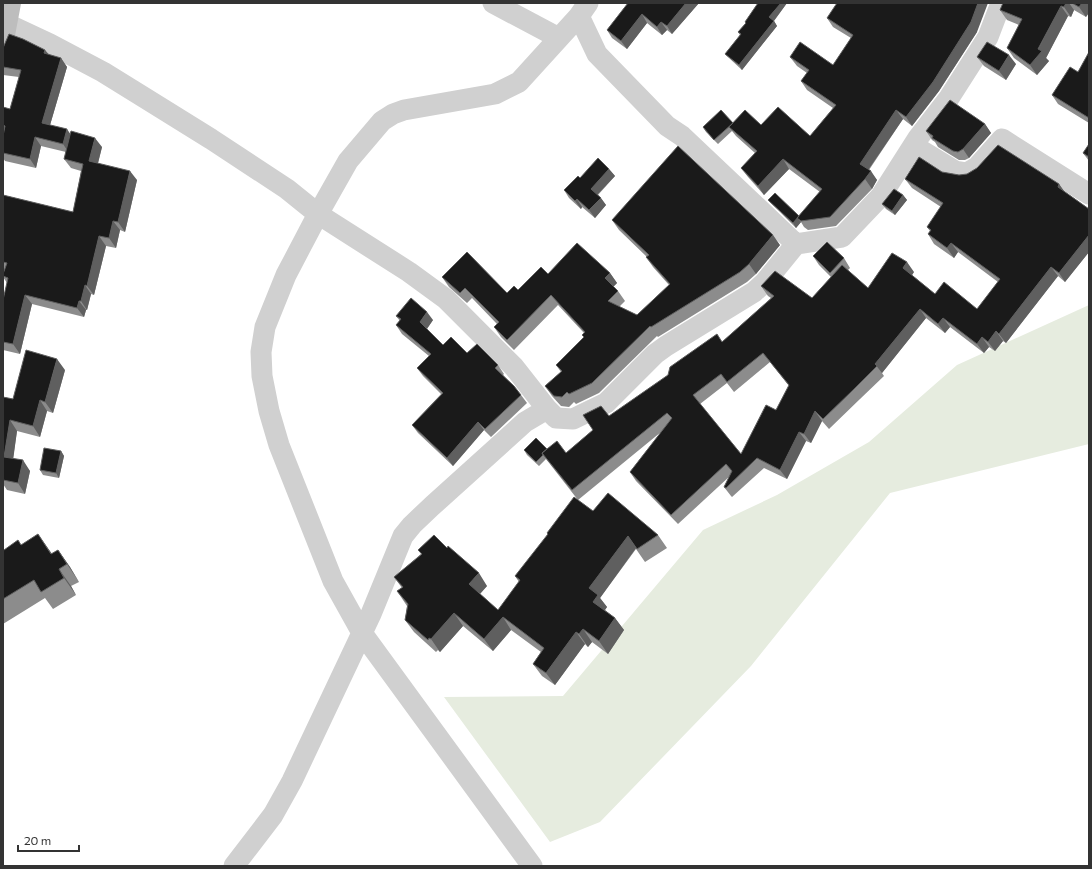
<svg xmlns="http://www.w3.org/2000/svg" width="1092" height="869" font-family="Commissioner,sans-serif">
<rect width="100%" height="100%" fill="#fff"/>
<path fill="#e6ecdf" d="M1089 305V444L890 493 751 666 600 822 550 842 444 697 563 696 703 530 777 495 869 442 957 365Z"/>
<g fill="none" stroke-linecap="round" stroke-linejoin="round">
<path stroke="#d0d0d0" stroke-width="21" d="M493 3 559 38
M579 16 597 54 667 126 682 136 796 244
M3 22 50 44 103 72 145 98 211 139 287 189 318 214 409 272 446 299 514 367 547 409 556 418 573 419 606 403 655 354 666 346 754 292 765 282 796 244 842 237 881 196 918 138 949 98 988 37 1001 3
M914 146 955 171 967 173 977 167 1002 139 1089 194
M234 866 273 815 292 781 371 614 403 536 412 525 432 506 525 422 547 409
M532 866 362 633 333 581 279 445 269 411 262 376 261 352 265 327 286 275 318 214 348 161 382 121 393 114 404 110 495 94 519 82 579 16 588 3"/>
<path stroke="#bdbdbd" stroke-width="22" d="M3 40 10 3"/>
</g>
<path fill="#8c8c8c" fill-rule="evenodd" d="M628 3H699L672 34 667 30 662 35 647 23 627 49 612 38 607 30Z
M758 3H787L774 21 777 26 742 70 729 58 725 54 740 35 738 32 746 23 745 22Z
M1003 3H1089L1086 17 1074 10 1071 17 1068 16 1046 58 1049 61 1037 75 1014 58 1007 48 1019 25 1007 20 1000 10Z
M827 18 977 32 939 91 912 126 903 119 869 170 877 180 872 189 836 226 808 230 804 227 801 222 796 228 768 200 799 216 820 192 789 169 764 195 748 177 741 168 755 153 736 136 732 131 718 144 706 132 703 127 733 122 761 125 810 136 833 108 807 90 801 81 807 73 797 66 790 57 833 65 851 38 833 27Z
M3 48 49 55 61 58 67 67 50 125 70 135 102 147 98 163 137 180 125 232 120 230 116 248 106 246 94 295 91 294 87 310H86L84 317 32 304 20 354 3 350V300L7 283 3 277V274L4 270H3V195L73 212 81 171 71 168 64 159 66 152 41 146 36 168 5 161 3 158V136L4 133H3V107L10 109 19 77 3 75Z
M1089 52V123L1058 104 1052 95 1078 72Z
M977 57 1016 64 1006 80 984 66Z
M985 124 991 133 969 158 965 160H959L938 147 935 142 932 140 926 131Z
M1089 144V161L1083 153Z
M609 169 615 176 598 195 606 205 595 218 582 207 581 209 569 198 564 190 580 178Z
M942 172 959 175 1059 184 1064 191 1089 209V252L1065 282 1058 276 1006 343 1003 341 995 351 989 347 984 353 950 327 945 333 926 318 882 373 884 376 860 399 829 429 822 421 811 443 806 441 787 479 764 468 732 497 731 496 724 487 730 476 678 524 636 481 630 472 661 432 578 500 546 459 539 466 527 455 524 450 547 449 566 453 609 416 722 342 771 298 768 296 761 286 812 298 831 277 819 265 813 256 844 258 850 268 848 270 868 288 914 272 912 275 935 294 977 309 998 282 958 252 954 258 934 244 928 234 930 231 927 227 941 207 912 188 905 179ZM770 362 789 386 776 410 741 454 700 404 727 383 734 392Z
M903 195 907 200 895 215 886 209 882 204Z
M612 220 780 245 756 274 747 282 658 337 657 336 599 393 576 404 574 402 569 407 561 406 552 396 545 386 561 372 556 365 584 337 582 335 584 333 558 305 514 350 501 337 494 327 497 324 472 298 467 303 449 287 442 277 507 293 518 290 548 274 610 273 617 283 613 287 618 291 625 301 619 307 637 315 669 285 653 267 646 257H647L619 230Z
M396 316 433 320 427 329 443 345 467 353 498 365 504 374 503 375 521 395 527 403 491 437 484 430 453 466 418 433 412 425 441 394 423 376 417 368 429 356 402 334 396 325 400 321Z
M65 370 53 413 47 411 40 437 17 431 13 458 30 471 25 494 7 490 3 484V397L13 399Z
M61 451 64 456 59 478 43 475 40 470Z
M593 511 658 535 667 548 645 562 636 549 600 598 607 607 605 610 615 618 624 630 608 654 592 642 588 647 585 644 555 685 542 676 533 664 541 652 511 630 493 651 463 626 440 652 438 650 436 652 414 632 405 620 407 606 397 591 402 588 394 577 421 554 418 550 487 586 480 594 498 610 519 582 515 576Z
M21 545 52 554 58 550 70 567 79 582 71 586 76 595 53 609 45 598 3 624V548L4 550Z"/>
<path fill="#5f5f5f" d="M686 3H699L672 34 667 26Z
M781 3H787L773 22 769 17Z
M978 3H988L977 32 939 91 912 126 906 117Z
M1066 3H1069L1074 10 1071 17 1064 7Z
M1082 3H1089V13L1086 17 1079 7Z
M1061 6 1068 16 1046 58 1049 61 1037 75 1030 65Z
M642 14 647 23 627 49 621 41Z
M774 21 777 26 742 70 739 65Z
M661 22 667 30 662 35 657 27Z
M45 50 52 58 44 53Z
M1009 55 1016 64 1006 80 999 71Z
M61 58 67 67 48 132 42 123Z
M896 110 903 119 866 173 860 164Z
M985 124 991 133 969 158 963 149Z
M67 129 73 138 69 153 63 144Z
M35 137 41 146 36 168 30 159Z
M95 138 102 147 96 171 89 161Z
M783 159 789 169 764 195 758 186Z
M609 169 615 176 596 196 591 189Z
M130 171 137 180 125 232 118 222Z
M871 171 877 180 872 189 865 179Z
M1059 184 1066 194 1058 187Z
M903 195 907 200 895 215 892 211Z
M601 198 606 205 595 218 589 210Z
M577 199 582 207 581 209 575 201Z
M799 216 802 221H801L797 218 801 222 796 228 793 223Z
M113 221 120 230 116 248 109 238Z
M773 235 780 245 756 274 749 264Z
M1089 235V252L1065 282 1059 273Z
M99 236 106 246 94 295 87 286Z
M951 243 958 252 954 258 947 248Z
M907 262 914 272 910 278 903 268Z
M1051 267 1058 276 1006 343 999 334Z
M610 273 617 283 612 288 605 278Z
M85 285 91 294 87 310 81 301Z
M25 295 32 304 20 354 13 344Z
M79 301 86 310 84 317 77 308Z
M920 309 926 318 882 373 875 364Z
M427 312 433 320 426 330 420 322Z
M943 318 950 327 945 333 938 324Z
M996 331 1003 341 995 351 988 342Z
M982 337 989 347 984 353 977 344Z
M57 359 65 370 53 413 45 402Z
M40 400 47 411 40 437 33 426Z
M815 411 822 421 811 443 804 434Z
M10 420 17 431 12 468 4 457Z
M478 422 484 430 453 466 447 458Z
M799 432 806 441 787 479 780 470Z
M61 451 64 456 59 478 56 473Z
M23 460 30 471 25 494 18 483Z
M38 534 50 551 61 568 51 554Z
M628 536 636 548 600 598 607 607 602 614 593 602 589 588Z
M58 550 70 567 79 582 67 564Z
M59 569 71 586 76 595 64 578Z
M479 573 487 586 478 596 469 584Z
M454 613 463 626 440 652 431 639Z
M503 617 511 630 493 651 484 639Z
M615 618 624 630 608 654 599 641Z
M583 629 592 642 588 647 579 634Z
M576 632 585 644 555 685 546 673Z"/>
<path fill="#1a1a1a" stroke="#5f5f5f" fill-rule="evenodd" d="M628 3H686L667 26 661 22 657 27 642 14 621 41 607 30Z
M758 3H781L769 17 774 21 739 65 725 54 741 34 738 32 746 23 745 22Z
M837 3H978L971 22 933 82 906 117 896 110 860 164 871 171 865 179 830 217 801 221 797 218 822 189 783 159 758 186 741 168 757 151 729 127 745 110 761 125 778 107 810 136 836 105 801 81 809 70 790 57 800 42 833 65 853 35 827 18Z
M1003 3H1066L1064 7 1061 6 1038 49 1042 51 1030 65 1007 48 1022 19 1000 10Z
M1072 3H1082L1079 7Z
M9 34 23 39 45 50 44 53 61 58 42 123 67 129 63 144 35 137 30 159 3 153V136L5 126 3 125V107L10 109 21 70 3 67V48Z
M987 42 1009 55 999 71 977 57Z
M1089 52V118L1052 95 1070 67 1078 72Z
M950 100 985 124 963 149 958 152 953 151 932 138 933 136 926 131Z
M721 110 733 123 714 140 703 127Z
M71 131 95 138 89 161 130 171 118 222 113 221 109 238 99 236 87 286 85 285 81 301H79L77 308 25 295 13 344 3 342V300L8 278 3 276V274L7 263 3 262V195L73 212 83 164 64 159Z
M1089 144V157L1083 153Z
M998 145 1059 184 1058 187 1089 209V235L1059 273 1051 267 999 334 996 331 988 342 982 337 977 344 943 318 938 324 920 309 875 364 877 366 854 389 823 419 815 411 804 434 799 432 780 470 757 458 726 488 724 487 732 471 726 464 671 515 630 472 672 418 667 413 572 490 542 453 557 441 566 453 593 430 583 415 601 406 609 416 668 375 670 367 717 334 722 342 774 296 761 286 775 271 812 298 842 265 868 288 892 253 907 262 903 268 935 294 944 282 977 309 1000 279 951 243 947 248 928 234 931 230 927 227 943 203 905 179 919 157 942 172 959 175 967 174 977 168ZM763 353 789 385 776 410 766 405 741 454 693 395 721 374 727 382Z
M678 146 773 235 749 264 740 272 651 327 650 326 592 383 569 394 567 392 562 397 554 396 545 386 562 371 556 365 584 337 582 335 585 332 551 295 507 340 494 327 499 322 465 288 460 293 442 277 467 252 507 293 514 286 518 290 541 267 548 274 577 243 610 273 605 278 618 291 608 301 637 315 670 284 646 257 649 255 612 220Z
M598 158 609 169 591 189 601 198 589 210 577 199 575 201 564 190 578 176 580 178Z
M894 189 903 195 892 211 882 204Z
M775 193 799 216 793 223 768 200Z
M827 242 844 258 830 273 813 256Z
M411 298 427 312 420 322 443 345 451 337 467 353 477 344 498 365 495 368 514 386 521 395 485 429 478 422 447 458 412 425 443 393 417 368 431 354 396 325 401 319 396 316Z
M26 350 57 359 45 402 40 400 33 426 10 420 4 457 23 460 18 483 3 480V397L13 399Z
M536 438 547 449 542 453 543 455 536 462 524 450Z
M44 448 61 451 56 473 40 470Z
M608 493 658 535 637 549 628 536 589 588 598 595 593 602 615 618 599 641 583 629 579 634 576 632 546 673 533 664 544 648 503 617 484 639 454 613 431 639 429 638 428 640 405 620 408 604 397 591 403 587 394 577 422 554 418 550 434 535 447 548 448 546 479 573 469 584 498 610 520 580 515 576 548 534 547 533 574 497 593 511Z
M38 534 51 554 58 550 67 564 59 569 64 578 41 592 34 580 3 599V548L4 550 18 540 21 545Z"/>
<rect width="1092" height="869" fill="none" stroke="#333333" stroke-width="8"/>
<path d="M18 845v6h61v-6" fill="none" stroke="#333333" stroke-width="2"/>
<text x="24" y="845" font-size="12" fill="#333333" stroke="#ffffff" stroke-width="3" paint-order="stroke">20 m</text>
</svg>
